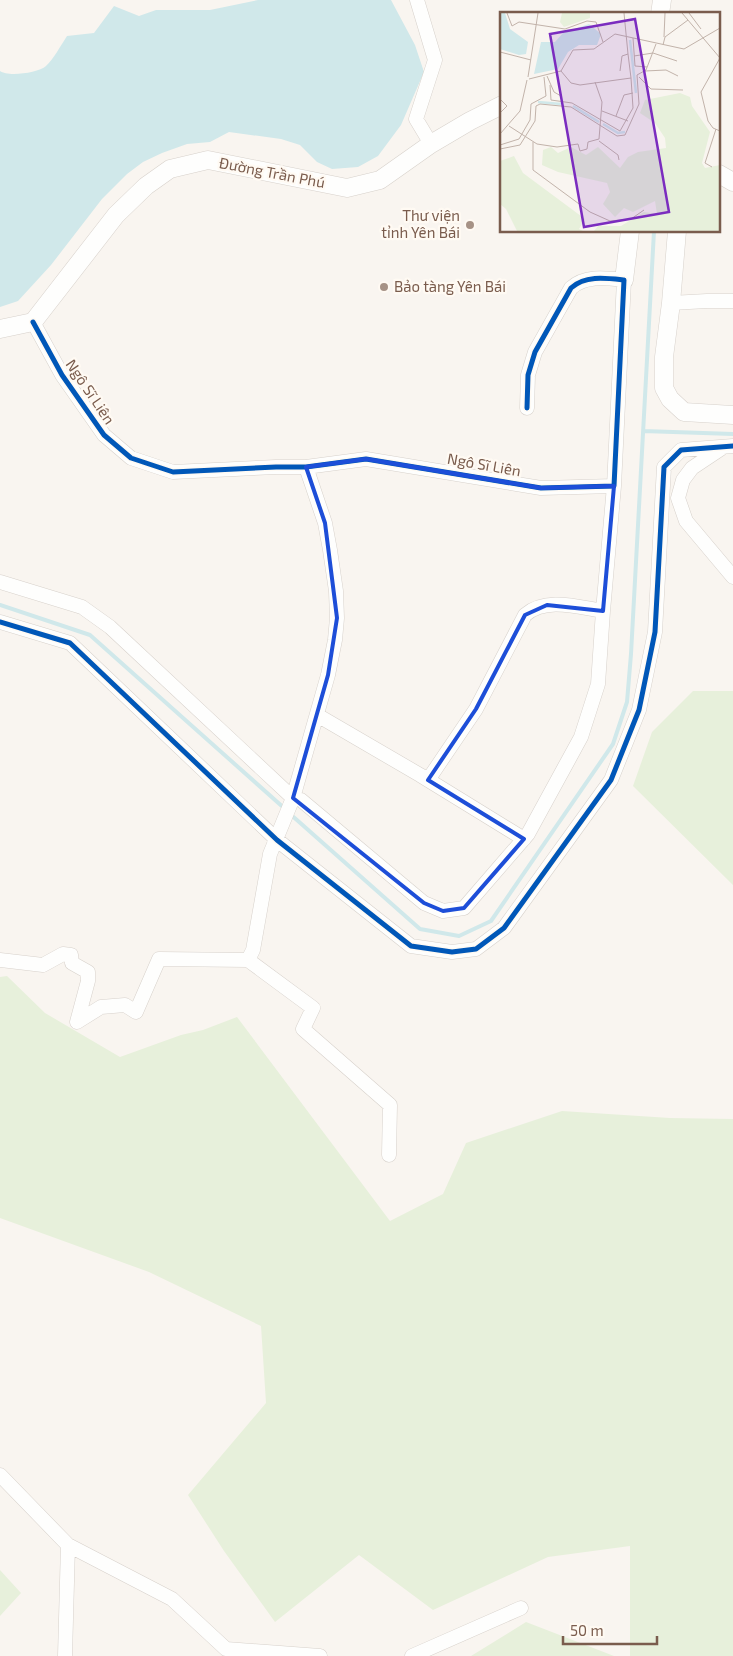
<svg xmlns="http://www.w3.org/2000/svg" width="733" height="1656" font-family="'Exo 2',sans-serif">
<rect width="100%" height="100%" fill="#f9f5f0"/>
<path fill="#e7f0db" d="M693 691H733V885L633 786 652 732Z
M7 976 45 1013 120 1057 181 1035 203 1030 237 1017 390 1221 443 1194 466 1143 562 1111 670 1118 733 1119V1656H630V1546L548 1557 433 1610 359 1555 275 1622 224 1551 188 1495 266 1403 261 1326 149 1272 0 1218V977Z
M0 1570 21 1593 0 1616Z
M526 1622 614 1656H471Z"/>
<path fill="#d0e8ea" d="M258 0H391L415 45 424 72 401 125 378 156 358 167 332 169 317 162 300 145 281 139 229 132 210 142 187 144 162 153 143 162 127 174 102 199 51 265 18 301 0 307V71C8 77 38 73 46 66 53 60 61 45 67 36L94 33 114 6 139 16 156 10H210Z"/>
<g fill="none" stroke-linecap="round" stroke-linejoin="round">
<path stroke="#d0e8ea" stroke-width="4" d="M643 431 733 434
M0 605 90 635 284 808
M289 813 420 929 459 936 491 921 613 744 627 702 631 654 654 231"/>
<g stroke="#d7d1cb" stroke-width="15">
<path id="minor" d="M417 0 435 60 416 119 431 144
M671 303 707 301H733
M33 322 62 375 104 435 131 458 173 472 276 467H306L366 459 541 488 614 486 624 280C606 278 585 275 571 288L535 352 528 375 527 408
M722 448 692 468 683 480 678 498 686 521 733 577
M0 582 82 607 110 627 293 798 301 800 424 903 443 911 464 908 528 834 581 737 598 684 603 611 614 486
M0 622 70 643 277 840 411 946 452 952 476 949 504 928 611 780 639 710 655 632 664 467 681 450 733 446
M317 715 420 775 524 839
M428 780 476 709 525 615C546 597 577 607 603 611
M0 960 43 965 63 954 71 955 72 963 88 972V981L77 1022 101 1007 125 1005 136 1012 159 959 248 960 253 950 270 854 293 798 328 675 335 640 337 618 336 591 330 550 325 523 306 467
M248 960 313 1008 303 1029 390 1105 389 1155
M0 1475 68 1545 172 1599 226 1649 320 1656
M65 1656 68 1545
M412 1656 521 1608"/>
</g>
<g stroke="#d7d1cb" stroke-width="19">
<path id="tertiary" d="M660 14 662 0
M719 174 733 182
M677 231 671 303 664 357V388L670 399 684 412 733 415
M624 280 630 231
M0 329 33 322 116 215 146 186 170 169 208 160 347 188 380 180 431 144 470 121 502 105"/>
</g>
<use href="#minor" stroke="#fefefd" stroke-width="14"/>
<use href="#tertiary" stroke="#fefefd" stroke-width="18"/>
<g stroke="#fffaf3" stroke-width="8">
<path id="cycleway" d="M33 322 62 375 104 435 131 458 173 472 276 467H306L366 459 541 488 614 486 624 280C606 278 585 275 571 288L535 352 528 375 527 408
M0 622 70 643 277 840 411 946 452 952 476 949 504 928 611 780 639 710 655 632 664 467 681 450 733 446"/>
</g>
<use href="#cycleway" stroke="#0057b8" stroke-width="5"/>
</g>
<path fill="none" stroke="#1d4ed8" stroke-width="4" stroke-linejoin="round" d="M366 459 541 488 614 486 603 611 547 605 525 615 476 709 428 780 524 839 464 908 443 911 424 903 293 798 328 675 337 618 325 523 306 467Z"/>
<g fill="#a69286" stroke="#fffaf3" stroke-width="2">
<circle cx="470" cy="225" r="5"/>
<circle cx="384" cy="287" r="5"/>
</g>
<g text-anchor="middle" stroke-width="4.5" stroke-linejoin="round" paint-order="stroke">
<g font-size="15" fill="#7a5c4d" stroke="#fffaf3">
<text transform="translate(272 173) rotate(11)" y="5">Đường Trần Phú</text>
<text transform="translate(90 392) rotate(56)" y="5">Ngô Sĩ Liên</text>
<text transform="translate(484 465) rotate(10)" y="5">Ngô Sĩ Liên</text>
</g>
<g font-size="15" fill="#7a5c4d" stroke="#fffaf3" text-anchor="end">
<text x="460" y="221">Thư viện<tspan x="460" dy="17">tỉnh Yên Bái</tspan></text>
<text x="394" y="292" text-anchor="start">Bảo tàng Yên Bái</text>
</g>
</g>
<g transform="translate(500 12)">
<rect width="220" height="220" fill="#f9f5f0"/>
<path d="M62 1H90V6L64 15 60 10ZM180 81 190 85 192 94 210 120 202 151 205 156 220 153V219H94L98 214H121L144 200 157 202 155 189 133 200 124 196 115 205 103 192 110 180 107 171 58 160 42 153 43 138 51 135 58 141 71 135 86 143 98 135 120 156 128 145 138 140 166 136 165 126 155 111 140 101 145 88ZM14 144 23 161 85 207 79 217 83 219H17L6 197 0 192V149Z" fill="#e7f0db"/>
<path d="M0 1H5L10 17 28 30 26 42 19 43 0 37ZM89 12 101 22 97 33H79L68 40 58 57 34 62 41 30H55L63 21Z" fill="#d0e8ea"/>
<path fill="none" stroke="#d0e8ea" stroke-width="2.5" d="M130 28 136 81M38 90 61 92M73 94 99 110M103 112 118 121 125 120"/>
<path fill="none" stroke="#c2b3aa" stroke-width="1" d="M7 1 12 14 19 10 65 17 87 9 96 10 103 30M124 1 128 42M182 1 220 46M189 1 201 17M164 25 165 1M133 26 135 54 147 55M163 33 165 25 188 8M0 40 31 48M134 44 153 41 177 49M220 46 201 80 208 109 213 116 220 119M61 59 71 71 80 73 131 66 128 42 122 44 120 59M145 59 166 58 178 64M47 64 54 80 61 84M28 65 38 1M139 65 151 77 183 78M29 67 61 59 73 38 94 37 115 22 184 37 220 16M50 73 51 88 72 91 120 119 133 96 131 66M0 87 7 94 0 101M102 99 128 109M116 104 124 83 133 81M9 114 37 132 57 135 78 132 80 139 87 137 88 130 99 127 102 90 95 70M0 122 20 99 27 68M99 129 118 143 119 148M33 130V158L90 200 110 209 131 207 144 198M0 133 19 127 30 108 31 92 46 84 44 65M0 137 20 133 35 109 36 94 40 92 71 95 117 124 125 123 139 92 137 63 146 58 156 32M212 155 205 151 216 117"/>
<path fill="#7b2cbf" fill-opacity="0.15" stroke="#7b2cbf" stroke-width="2.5" d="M135 7 169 200 84 215 50 22Z"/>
<rect width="220" height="220" fill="none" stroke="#7a5c4d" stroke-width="2.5"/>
</g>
<path d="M563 1636v8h94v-8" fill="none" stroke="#7a5c4d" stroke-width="2.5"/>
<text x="570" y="1636" font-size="15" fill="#7a5c4d" stroke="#fffaf3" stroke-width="4" paint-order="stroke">50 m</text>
</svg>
